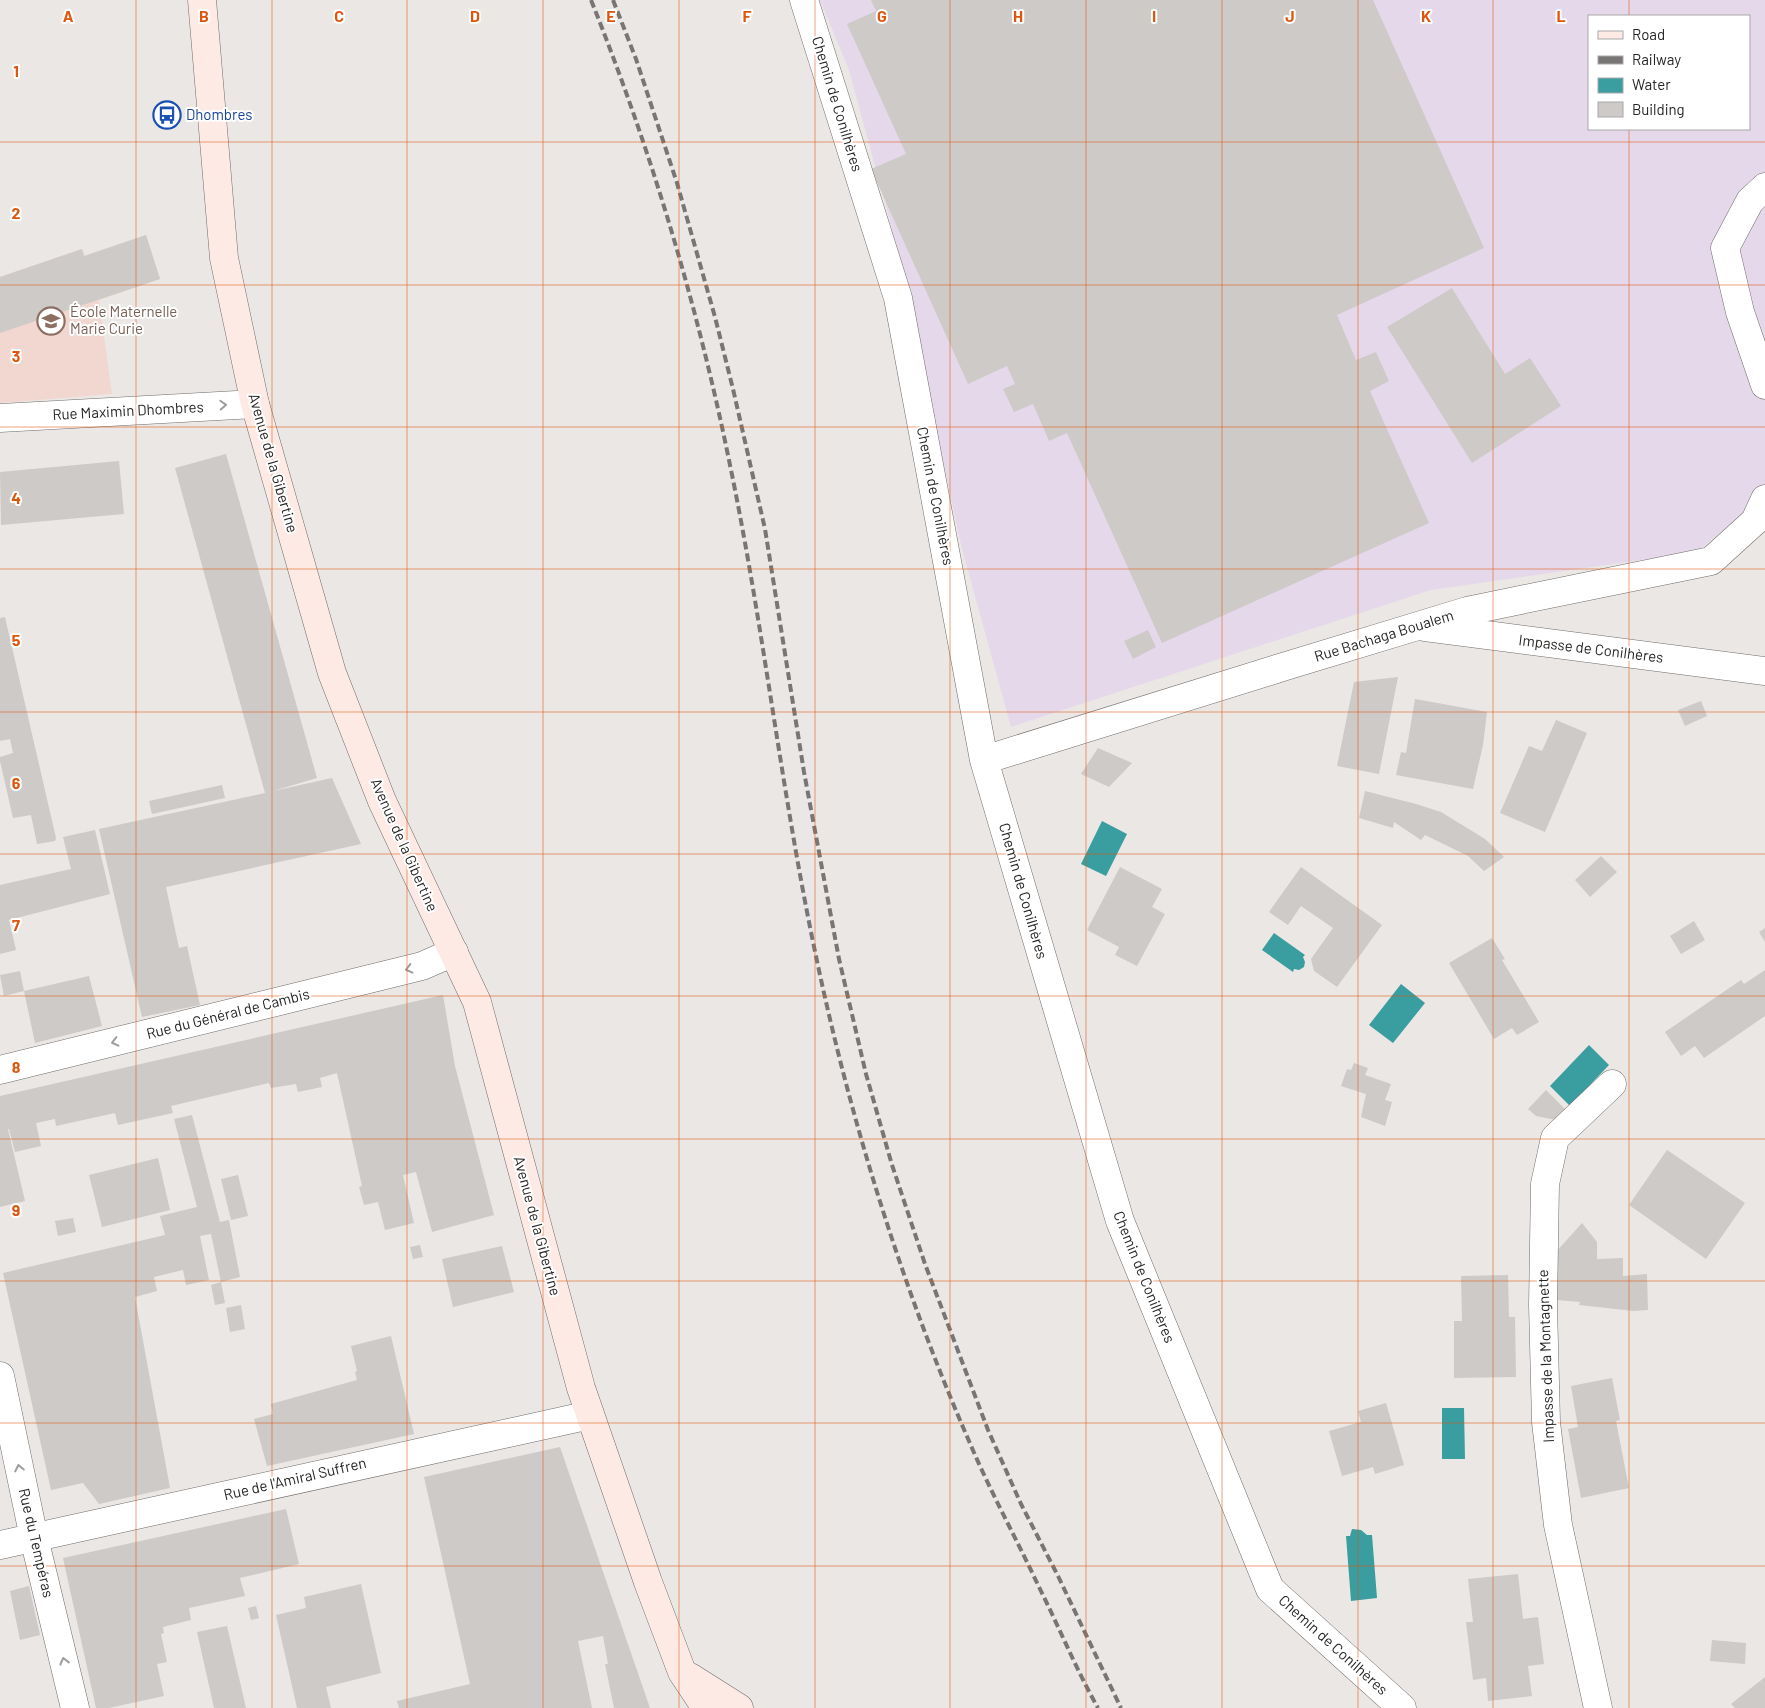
<svg xmlns="http://www.w3.org/2000/svg" width="1765" height="1708" font-family="Barlow,sans-serif">
<rect width="100%" height="100%" fill="#eae7e4"/>
<path fill="#e6d8eb" fill-rule="evenodd" d="M820 0H1765V494L1697 552 1431 590 1011 727 961 545 899 254 849 70ZM1589 16H1749V129H1589Z"/>
<path fill="#f1d7d0" d="M146 235 160 279 99 300 112 394 0 403V277L82 249 85 256Z"/>
<path fill="#3a9da0" d="M1102 821 1127 834 1106 876 1081 864Z
M1274 933 1305 955 1303 957 1305 962 1304 967 1299 970 1294 969 1293 972 1262 950Z
M1401 984 1425 1003 1393 1043 1369 1025Z
M1589 1045 1609 1065 1570 1106 1550 1086Z
M1442 1408H1464L1465 1459H1442Z
M1352 1529 1361 1530 1367 1535H1372L1377 1598 1351 1601 1346 1536H1350Z"/>
<path fill="#cdcac8" d="M871 0H1373L1484 248 1337 315 1356 360 1376 352 1389 381 1370 391 1429 523 1162 643 1067 433 1049 441 1033 404 1014 412 1003 389 1015 384 1007 366 968 384 871 169 906 154 847 24 876 11Z
M146 235 160 279 0 333V277L82 249 84 256Z
M1452 288 1505 374 1530 358 1561 406 1472 463 1387 327Z
M226 454 317 778 273 791 332 778 361 844 166 887 179 948 187 946 200 1005 142 1017 99 829 265 793 175 468Z
M119 461 124 514 1 525 0 472Z
M5 617 56 838 55 841 37 844 31 815 13 818 0 761V757L13 753 10 739 0 741V618Z
M1148 630 1156 647 1133 659 1124 641Z
M1398 677 1379 774 1337 766 1354 682Z
M1415 699 1487 712 1483 745 1473 789 1396 775 1401 752 1406 753Z
M1701 701 1707 716 1685 726 1678 710Z
M1556 720 1587 733 1545 832 1500 813 1529 746 1542 751Z
M1098 748 1132 763 1109 787 1081 774Z
M222 785 225 798 152 814 149 801Z
M1365 791 1416 804 1441 812 1485 839 1504 857 1484 871 1468 856 1425 835 1421 840 1394 822 1393 828 1359 818Z
M95 830 110 894 9 920 16 950 0 954V885L71 869 63 837Z
M1601 856 1617 872 1590 897 1575 880Z
M1120 867 1162 889 1152 907 1165 914 1137 966 1115 955 1119 947 1087 930Z
M1301 867 1382 925 1337 987 1314 971 1311 959 1333 928 1301 906 1288 925 1269 912Z
M1694 921 1705 940 1681 954 1670 936Z
M1765 928V942L1759 932Z
M1492 938 1505 959 1502 960 1539 1022 1517 1035 1512 1028 1494 1039 1449 963Z
M1765 970V1016L1704 1058 1695 1046 1681 1056 1665 1032 1741 980 1744 984Z
M20 971 24 991 4 996 0 975Z
M89 976 102 1026 35 1043 24 991Z
M443 995 455 1066 494 1215 432 1232 416 1172 403 1175 414 1223 385 1230 378 1202 364 1205 359 1187 362 1186 337 1073 320 1078 322 1087 298 1092 296 1084 271 1088 269 1083 171 1106 173 1113 118 1125 115 1113 56 1126 55 1119 36 1123 41 1146 15 1152 9 1129H8L25 1201 0 1207V1096Z
M1354 1063 1368 1068 1365 1075 1391 1084 1385 1100 1392 1102 1385 1126 1361 1117 1366 1094 1341 1086 1347 1069 1351 1070Z
M1546 1090 1566 1110 1556 1120 1536 1116 1528 1109Z
M192 1115 220 1222 229 1220 240 1277 221 1282 211 1234 200 1236 209 1280 186 1285 183 1270 154 1277 157 1291 135 1297 170 1488 99 1504 83 1483 51 1490 3 1273 165 1235 160 1216 197 1207 174 1119Z
M1667 1150 1745 1203 1706 1259 1629 1205Z
M158 1158 170 1210 102 1227 89 1175Z
M238 1175 248 1216 231 1220 221 1179Z
M73 1218 76 1232 58 1236 55 1221Z
M1582 1223 1597 1242V1259L1623 1258V1276L1647 1274 1648 1310 1634 1311 1579 1305 1580 1302 1557 1300 1555 1253Z
M420 1245 423 1257 413 1259 410 1247Z
M502 1246 514 1292 453 1307 442 1259Z
M1508 1275 1509 1317H1515L1516 1377 1454 1378V1321H1462L1461 1276Z
M221 1282 225 1303 215 1305 211 1285Z
M241 1305 245 1329 230 1332 226 1308Z
M391 1336 414 1434 267 1466 254 1419 273 1414 271 1404 357 1380 355 1372 357 1371 351 1346Z
M1612 1378 1620 1420 1616 1421 1629 1488 1581 1498 1568 1429 1578 1427 1571 1386Z
M1386 1403 1404 1465 1375 1474 1373 1467 1342 1476 1329 1431 1361 1422 1358 1411Z
M560 1447 650 1708H614L605 1664H608L603 1636 578 1641 592 1708H399L397 1701 470 1684 424 1477Z
M286 1509 299 1564 240 1578 245 1596 189 1608 191 1620 163 1627 164 1633 161 1634 167 1662 157 1664 164 1696 109 1708H96L63 1558Z
M1518 1574 1523 1619 1538 1617 1544 1664 1528 1666 1532 1696 1488 1701 1486 1678 1473 1680 1466 1622H1473L1468 1579Z
M361 1584 381 1673 326 1687 331 1708H297L276 1615 306 1608 304 1597Z
M29 1586 40 1635 20 1640 10 1591Z
M256 1606 259 1618 251 1620 248 1608Z
M227 1626 246 1708H214L197 1632Z
M1712 1640 1746 1643 1745 1664 1710 1661Z
M1765 1677V1708H1735L1731 1704Z"/>
<g fill="none" stroke-linecap="round" stroke-linejoin="round">
<g stroke="#706c6a" stroke-width="29">
<path id="street" d="M804 0 898 298 984 760 1120 1221 1270 1589 1402 1708
M1765 187 1750 201 1725 248 1740 312 1765 385
M0 418 255 404
M1425 627 1765 671
M984 760 1286 666 1467 611 1711 561 1755 521 1765 499
M0 1070 422 966 454 952
M0 1376 34 1538 75 1708
M0 1545 590 1415
M1598 1708 1558 1525 1546 1422 1543 1305 1545 1184 1555 1138 1612 1084"/>
</g>
<g stroke="#706c6a" stroke-width="29">
<path id="secondary" d="M202 0 224 258 255 404 332 673 382 801 477 1002 581 1388 648 1582 682 1672 706 1708
M690 1677 739 1708"/>
</g>
<use href="#street" stroke="#fff" stroke-width="28"/>
<use href="#secondary" stroke="#fdeae5" stroke-width="28"/>
<path stroke="#787675" stroke-width="4" stroke-dasharray="8 4" stroke-linecap="butt" d="M591 0C651 150 698 307 730 465 764 629 782 797 817 961 851 1122 903 1290 969 1441 990 1491 1016 1538 1039 1587 1059 1627 1076 1669 1098 1708
M613 0 636 59 677 183 715 317 733 389 765 529 804 772 839 959 866 1074 892 1165 925 1264 988 1430 1021 1504 1058 1576 1121 1708"/>
</g>
<defs><path id="oneway-chevron" d="M-2-3.5L2.5 0L-2 3.5" fill="none" stroke-width="1.6" stroke-linecap="round" stroke-linejoin="round" transform="scale(1.25)"/></defs>
<g stroke="#9e9d9d">
<use href="#oneway-chevron" transform="translate(223 405) rotate(-3)"/>
<use href="#oneway-chevron" transform="translate(409 969) rotate(166)"/>
<use href="#oneway-chevron" transform="translate(115 1042) rotate(166)"/>
<use href="#oneway-chevron" transform="translate(19 1468) rotate(-102)"/>
<use href="#oneway-chevron" transform="translate(64 1661) rotate(-104)"/>
</g>
<path fill="none" stroke="#de560d" stroke-width="1" stroke-opacity="0.55" d="M136 0V1708M272 0V1708M407 0V1708M543 0V1708M679 0V1708M815 0V1708M950 0V1708M1086 0V1708M1222 0V1708M1358 0V1708M1493 0V1708M1629 0V16M1629 129V1708M0 142H1765M0 285H1765M0 427H1765M0 569H1765M0 712H1765M0 854H1765M0 996H1765M0 1139H1765M0 1281H1765M0 1423H1765M0 1566H1765"/>
<defs>
<g id="bus-ring" transform="scale(1.4375)"><circle r="9.5" fill="#fff" stroke="#1a4fb4" stroke-width="1.5"/><path d="M-5-6H5V4H4V6H2V4H-2V6H-4V4H-5ZM-3.5-4V0h7V-4ZM-3.5 1.2v1.5H-2V1.2ZM2 1.2v1.5H3.5V1.2Z" fill="#1a4fb4"/></g>
<g id="school-ring" transform="scale(1.4375)"><circle r="9.5" fill="#fff" stroke="#8d6e63" stroke-width="1.5"/><path d="M0-5L7-2L0 1L-7-2ZM-4 1L0 2.5L4 1V4Q0 6-4 4Z" fill="#8d6e63"/></g>
</defs>
<g fill-rule="evenodd">
<use href="#bus-ring" x="167" y="115"/>
<use href="#school-ring" x="51" y="321"/>
</g>
<g text-anchor="middle" stroke-width="4" stroke-linejoin="round" paint-order="stroke">
<g font-size="15" fill="#272625" stroke="#fff">
<text transform="translate(837 104) rotate(73)" y="5">Chemin de Conilhères</text>
<text transform="translate(128 411) rotate(-3)" y="5">Rue Maximin Dhombres</text>
<text transform="translate(273 463) rotate(74)" y="5">Avenue de la Gibertine</text>
<text transform="translate(935 496) rotate(79)" y="5">Chemin de Conilhères</text>
<text transform="translate(1384 636) rotate(-17)" y="5">Rue Bachaga Boualem</text>
<text transform="translate(1591 649) rotate(7)" y="5">Impasse de Conilhères</text>
<text transform="translate(404 845) rotate(66)" y="5">Avenue de la Gibertine</text>
<text transform="translate(1023 891) rotate(74)" y="5">Chemin de Conilhères</text>
<text transform="translate(228 1014) rotate(-14)" y="5">Rue du Général de Cambis</text>
<text transform="translate(537 1226) rotate(75)" y="5">Avenue de la Gibertine</text>
<text transform="translate(1144 1277) rotate(68)" y="5">Chemin de Conilhères</text>
<text transform="translate(1546 1356) rotate(-92)" y="5">Impasse de la Montagnette</text>
<text transform="translate(295 1479) rotate(-13)" y="5">Rue de l'Amiral Suffren</text>
<text transform="translate(36 1543) rotate(77)" y="5">Rue du Tempéras</text>
<text transform="translate(1333 1645) rotate(42)" y="5">Chemin de Conilhères</text>
</g>
<g font-size="15" fill="#164399" stroke="#fff" text-anchor="start">
<text x="186" y="120">Dhombres</text>
</g>
<g font-size="15" fill="#785e54" stroke="#fff" text-anchor="start">
<text x="70" y="317">École Maternelle<tspan x="70" dy="17">Marie Curie</tspan></text>
</g>
</g>
<g font-size="16" text-anchor="middle" font-weight="bold" fill="#de560d" stroke="#fff" stroke-width="4" stroke-linejoin="round" paint-order="stroke">
<text x="68" y="22">A</text>
<text x="204" y="22">B</text>
<text x="339" y="22">C</text>
<text x="475" y="22">D</text>
<text x="611" y="22">E</text>
<text x="747" y="22">F</text>
<text x="882" y="22">G</text>
<text x="1018" y="22">H</text>
<text x="1154" y="22">I</text>
<text x="1290" y="22">J</text>
<text x="1426" y="22">K</text>
<text x="1561" y="22">L</text>
<text x="16" y="77">1</text>
<text x="16" y="219">2</text>
<text x="16" y="362">3</text>
<text x="16" y="504">4</text>
<text x="16" y="646">5</text>
<text x="16" y="789">6</text>
<text x="16" y="931">7</text>
<text x="16" y="1073">8</text>
<text x="16" y="1216">9</text>
</g>
<rect x="1588" y="15" width="162" height="115" fill="#ffffff" stroke="#a9a8a8"/>
<rect x="1598" y="31" width="25" height="8" fill="#fdeae5" stroke="#a9a8a8"/>
<text x="1632" y="40" font-size="15" fill="#272625">Road</text>
<rect x="1598" y="56" width="25" height="8" fill="#787675" stroke="#a9a8a8"/>
<text x="1632" y="65" font-size="15" fill="#272625">Railway</text>
<rect x="1598" y="78" width="25" height="15" fill="#3a9da0" stroke="#a9a8a8"/>
<text x="1632" y="90" font-size="15" fill="#272625">Water</text>
<rect x="1598" y="102" width="25" height="15" fill="#cdcac8" stroke="#a9a8a8"/>
<text x="1632" y="115" font-size="15" fill="#272625">Building</text>
</svg>
